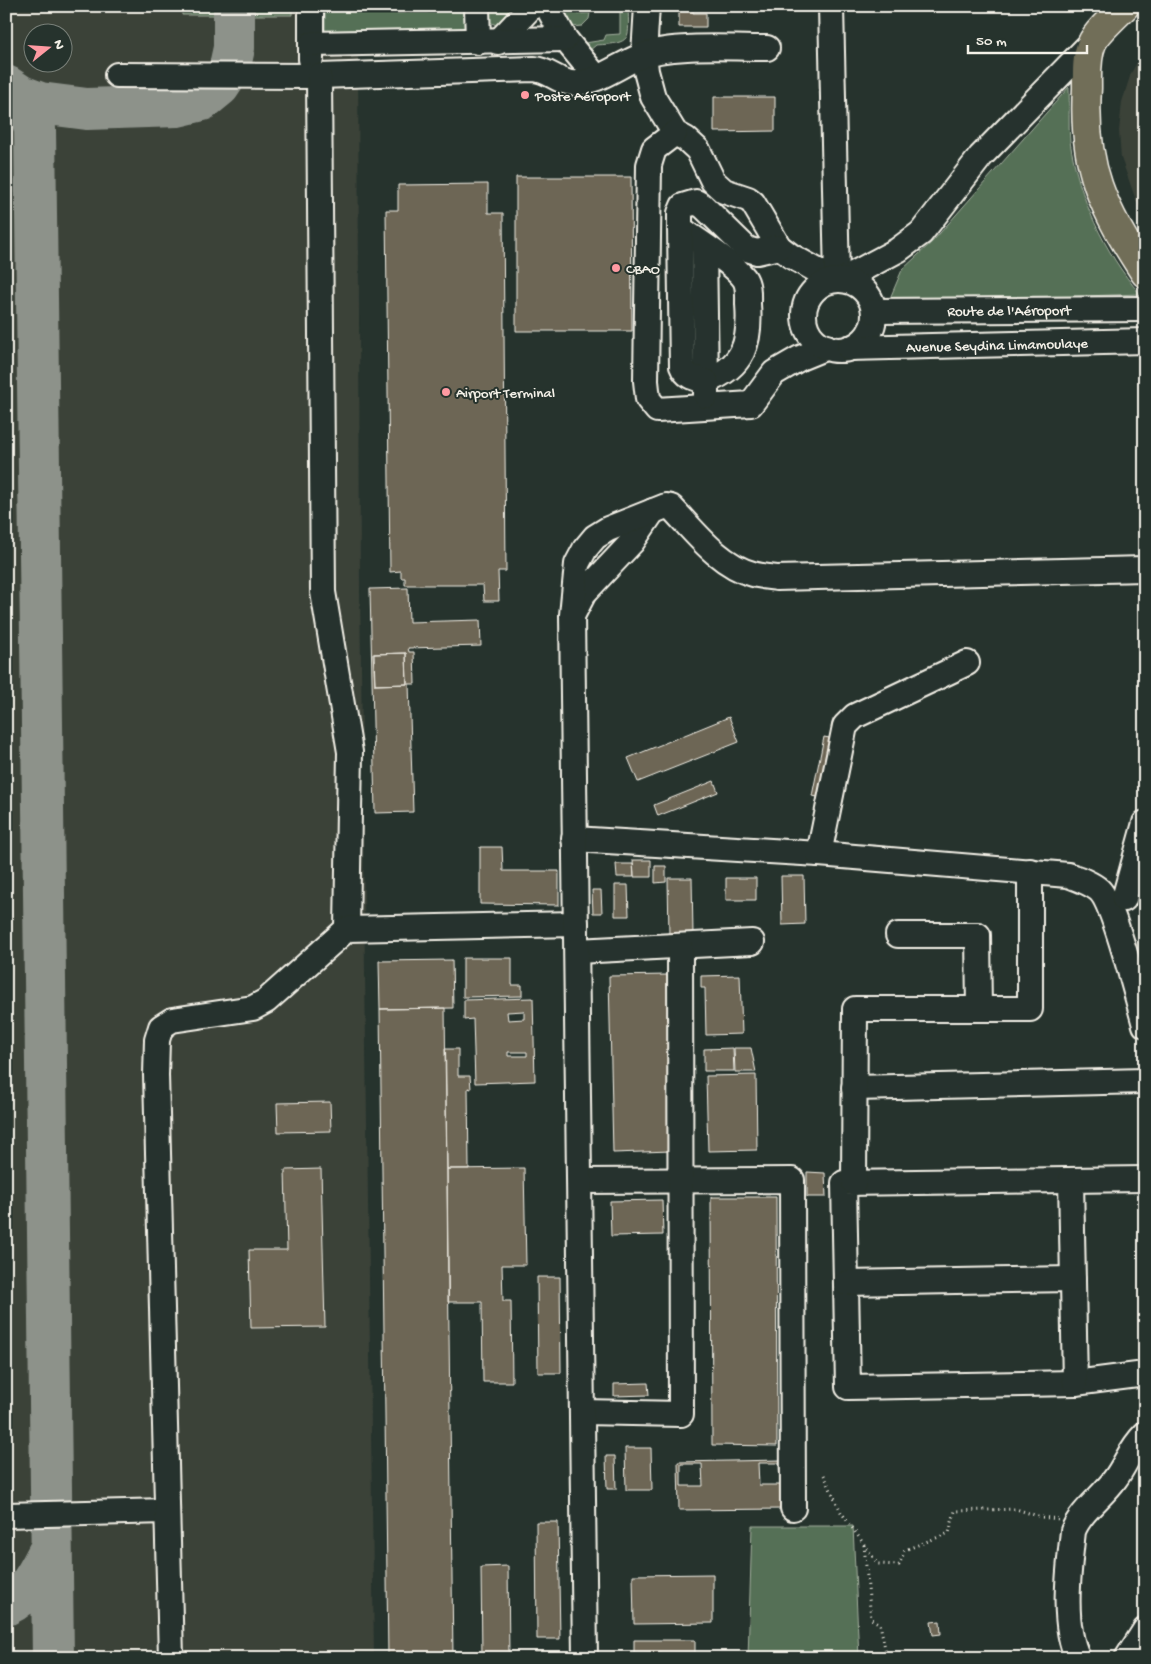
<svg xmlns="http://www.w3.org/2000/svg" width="1151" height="1664" font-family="'Gochi Hand',sans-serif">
<rect width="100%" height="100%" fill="#26332d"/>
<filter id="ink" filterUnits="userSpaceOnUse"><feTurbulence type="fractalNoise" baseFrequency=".02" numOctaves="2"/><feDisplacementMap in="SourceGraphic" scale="10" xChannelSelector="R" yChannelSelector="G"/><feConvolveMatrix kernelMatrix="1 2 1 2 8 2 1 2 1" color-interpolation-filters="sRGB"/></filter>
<g filter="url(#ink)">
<path fill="#3b4239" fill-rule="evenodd" d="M6 6H325V36L358 35 360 589 374 1658H6ZM32 32H62V62H32Z
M1145 49V214L1137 203 1121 158 1119 131 1122 102 1131 73Z"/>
<path fill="#556f56" stroke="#a4b09f" d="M182 6H224V15H182Z
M246 6H292V15H246Z
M325 6H467V33L325 36Z
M484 6H520L498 26 488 21Z
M558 6H576L577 14 590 13 589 19 582 26 572 27Z
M620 6H628C629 40 633 43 596 45L589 51 584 45 585 43 604 40 606 35 620 34Z
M1069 87C1070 105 1068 124 1070 141 1078 196 1104 252 1140 294L888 303 902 270 933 241Z
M752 1526H853L859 1658H748Z"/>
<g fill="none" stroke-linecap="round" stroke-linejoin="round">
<path stroke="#8d928a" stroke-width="42" d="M6 86 21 96 40 103 87 109 177 106 202 100 219 86 229 71 234 48V6
M21 96 31 116 35 128 53 1658
M6 1605C30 1594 39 1570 51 1548"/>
</g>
<path fill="#6d6655" stroke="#f4f1e8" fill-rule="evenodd" d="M386 6H428V12L386 13Z
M679 6H693V13H706V27H679Z
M714 97H775V131L714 132Z
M516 177H631L632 331H516Z
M488 184V213H503L506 571H498L499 601H484L483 585H405V578H401V571L390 572 386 210H398V185Z
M408 588 409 622 480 620 481 646 408 648 409 652H414L415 684H409L413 812 375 813 370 589ZM406 653 407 684 375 685 373 654Z
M406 653 407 684 375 685 374 654Z
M729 717 739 742 638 782 628 758Z
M824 737 835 739 824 798 812 796Z
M714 781 718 792 658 816 654 805Z
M480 847H502L503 871H559V905L480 904Z
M633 860H651V877H634Z
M616 864H633L634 877H617Z
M655 866H666V882L655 883Z
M781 876H804L805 924 782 925Z
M668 878H692L693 935 669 936Z
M726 878H756V900H726Z
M615 885H628L629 916H615Z
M592 890H601L602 913H593Z
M463 958H512V985H522V996L463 997Z
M452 960 453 1008 380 1009 379 961Z
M668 975 671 1151 613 1153 609 976Z
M740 975 742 1034 706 1035 705 988H701V976Z
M533 998 535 1081 475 1083 473 1019 464 1020V1000ZM524 1011V1019L508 1020 507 1012ZM508 1052H527V1056H508Z
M445 1008 453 1658H388L380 1009Z
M733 1048 734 1071H704V1049Z
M734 1048H751L756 1072H735Z
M445 1049H458V1076H470L471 1089 468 1088 469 1169H447Z
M756 1075 757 1150 708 1151 706 1076Z
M330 1102 331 1131 278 1132 277 1103Z
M524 1168 526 1265H502L503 1301H511L512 1382H483L482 1302H448L447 1169Z
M321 1169 325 1327 251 1328 249 1250H287L285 1170Z
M807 1172 825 1173 826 1197H807Z
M711 1197H776L777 1446 712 1445Z
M662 1200 663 1235 611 1236 610 1201Z
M537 1277H560L561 1373H538Z
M648 1383 649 1395 614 1396V1384Z
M625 1448H651L652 1490H626Z
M606 1456H615L616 1489H607Z
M782 1460 783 1509 679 1510 678 1462ZM758 1463H779L780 1485H759ZM681 1464H702L703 1486H681Z
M536 1522H558L560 1639H537Z
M508 1566 509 1658H482L481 1567Z
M713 1574V1623L634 1624 633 1575Z
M940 1621 941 1634 933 1635 931 1622Z
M634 1640H695V1653L634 1654Z
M534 1653H551V1658H534Z"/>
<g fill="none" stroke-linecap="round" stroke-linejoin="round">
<g stroke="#f4f1e8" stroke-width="28">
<g id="minor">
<path d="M311 6V59"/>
<path d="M477 6 478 42"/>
<path d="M547 6 565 39 597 78"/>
<path d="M647 6 644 54 646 71 653 97 675 133 686 139 698 150 713 181 724 191 748 199 753 203 779 247 791 256 834 280"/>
<path d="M831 6 837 280"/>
<path d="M498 42 532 6"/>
<path d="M311 44 565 39"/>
<path d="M117 75 319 76 534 69C550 70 561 85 577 83 601 81 621 63 644 55 673 44 734 48 767 48"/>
<path d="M319 76 323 592 350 752 347 929"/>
<path d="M675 133 654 149 649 165 646 381 648 399 657 410 751 404 774 373 800 358 827 347"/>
<path d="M680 228C697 241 732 262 744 278 749 285 748 296 748 304 751 342 744 367 706 381L704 247"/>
<path d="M842 280 898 250 921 233 981 156 1092 42"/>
<circle cx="839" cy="315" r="35"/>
<path id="s1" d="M874 311 1145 309"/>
<path id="s2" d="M849 348 1145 341"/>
<path d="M706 396V381C695 378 686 377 682 366L680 228V213L683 206 696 202 703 206 747 249 757 252 779 247"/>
<path d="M573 614 584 593 632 542 653 511"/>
<path d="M574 839 819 854 1068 875C1079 879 1091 883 1099 890 1114 903 1138 1001 1145 1025"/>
<path d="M819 854 845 726 855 716 967 663"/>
<path d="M1124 899 1145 823"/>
<path d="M898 935H978L979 1009"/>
<path d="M577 951 752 942"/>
<path d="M854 1088 1145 1081"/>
<path d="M1145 1179 844 1183 848 1387 1075 1383 1145 1374"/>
<path d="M1071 1180 1075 1383"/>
<path d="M580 1181 792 1180 793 1508"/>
<path d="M854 1183 855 1009H1030V871"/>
<path d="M846 1283 1073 1279"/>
<path d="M583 1412 681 1414 680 946"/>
<path d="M6 1515 167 1511"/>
<path d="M171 1658 156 1075 157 1040 161 1027 172 1020 253 1008 266 1001 347 929 576 924"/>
<path d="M585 1658 572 615 577 564 585 549 595 537 608 529 666 506 671 507C694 531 719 565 753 574 760 576 769 577 776 578L1145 569"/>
<path d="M1078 1658C1061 1623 1069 1569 1073 1531 1081 1511 1102 1497 1115 1479 1127 1463 1129 1450 1145 1434"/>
<path d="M1127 1658 1145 1630"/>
</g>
</g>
<g stroke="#f4f1e8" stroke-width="31">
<path id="highway" d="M1125 6C1116 15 1096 33 1092 43 1086 57 1087 74 1087 88 1082 167 1103 209 1145 273"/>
</g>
<path stroke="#f4f1e8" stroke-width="3" stroke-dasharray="1 4" stroke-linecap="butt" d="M824 1475 841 1512 878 1564 899 1565 905 1550 949 1533 955 1511 1016 1509 1041 1517 1059 1519
M864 1545 871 1619 880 1624 887 1658"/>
<use href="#minor" stroke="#26332d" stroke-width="24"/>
<use href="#highway" stroke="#716e59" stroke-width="28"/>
</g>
</g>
<g fill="#ff9aa2" stroke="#26332d" stroke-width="2">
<circle cx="525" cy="95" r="5"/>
<circle cx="616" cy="268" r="5"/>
<circle cx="446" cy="392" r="5"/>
</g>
<g text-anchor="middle" stroke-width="4" stroke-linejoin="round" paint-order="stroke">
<g font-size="15" fill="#f4f1e8" stroke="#26332d" text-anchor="start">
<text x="535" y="100">Poste Aéroport</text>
<text x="626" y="273">CBAO</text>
<text x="456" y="397">Airport Terminal</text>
</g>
<g font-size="15" fill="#f4f1e8" stroke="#26332d">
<text dy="5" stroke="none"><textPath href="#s1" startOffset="135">Route de l'Aéroport</textPath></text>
<text dy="5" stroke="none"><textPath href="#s2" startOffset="148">Avenue Seydina Limamoulaye</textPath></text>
</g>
</g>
<rect width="1151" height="1664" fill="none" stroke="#26332d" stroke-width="25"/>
<rect x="12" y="12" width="1126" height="1639" fill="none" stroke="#f4f1e8" stroke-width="2" filter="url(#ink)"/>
<g transform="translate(48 48) rotate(73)"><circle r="24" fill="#26332d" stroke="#787f78"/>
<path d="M0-4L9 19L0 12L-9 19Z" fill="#ff9aa2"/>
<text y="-8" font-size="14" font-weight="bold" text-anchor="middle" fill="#f4f1e8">N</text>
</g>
<path d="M968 45v8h119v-8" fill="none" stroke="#f4f1e8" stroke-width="2.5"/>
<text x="976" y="45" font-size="15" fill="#f4f1e8" stroke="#26332d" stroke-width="4" paint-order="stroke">50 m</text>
</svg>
